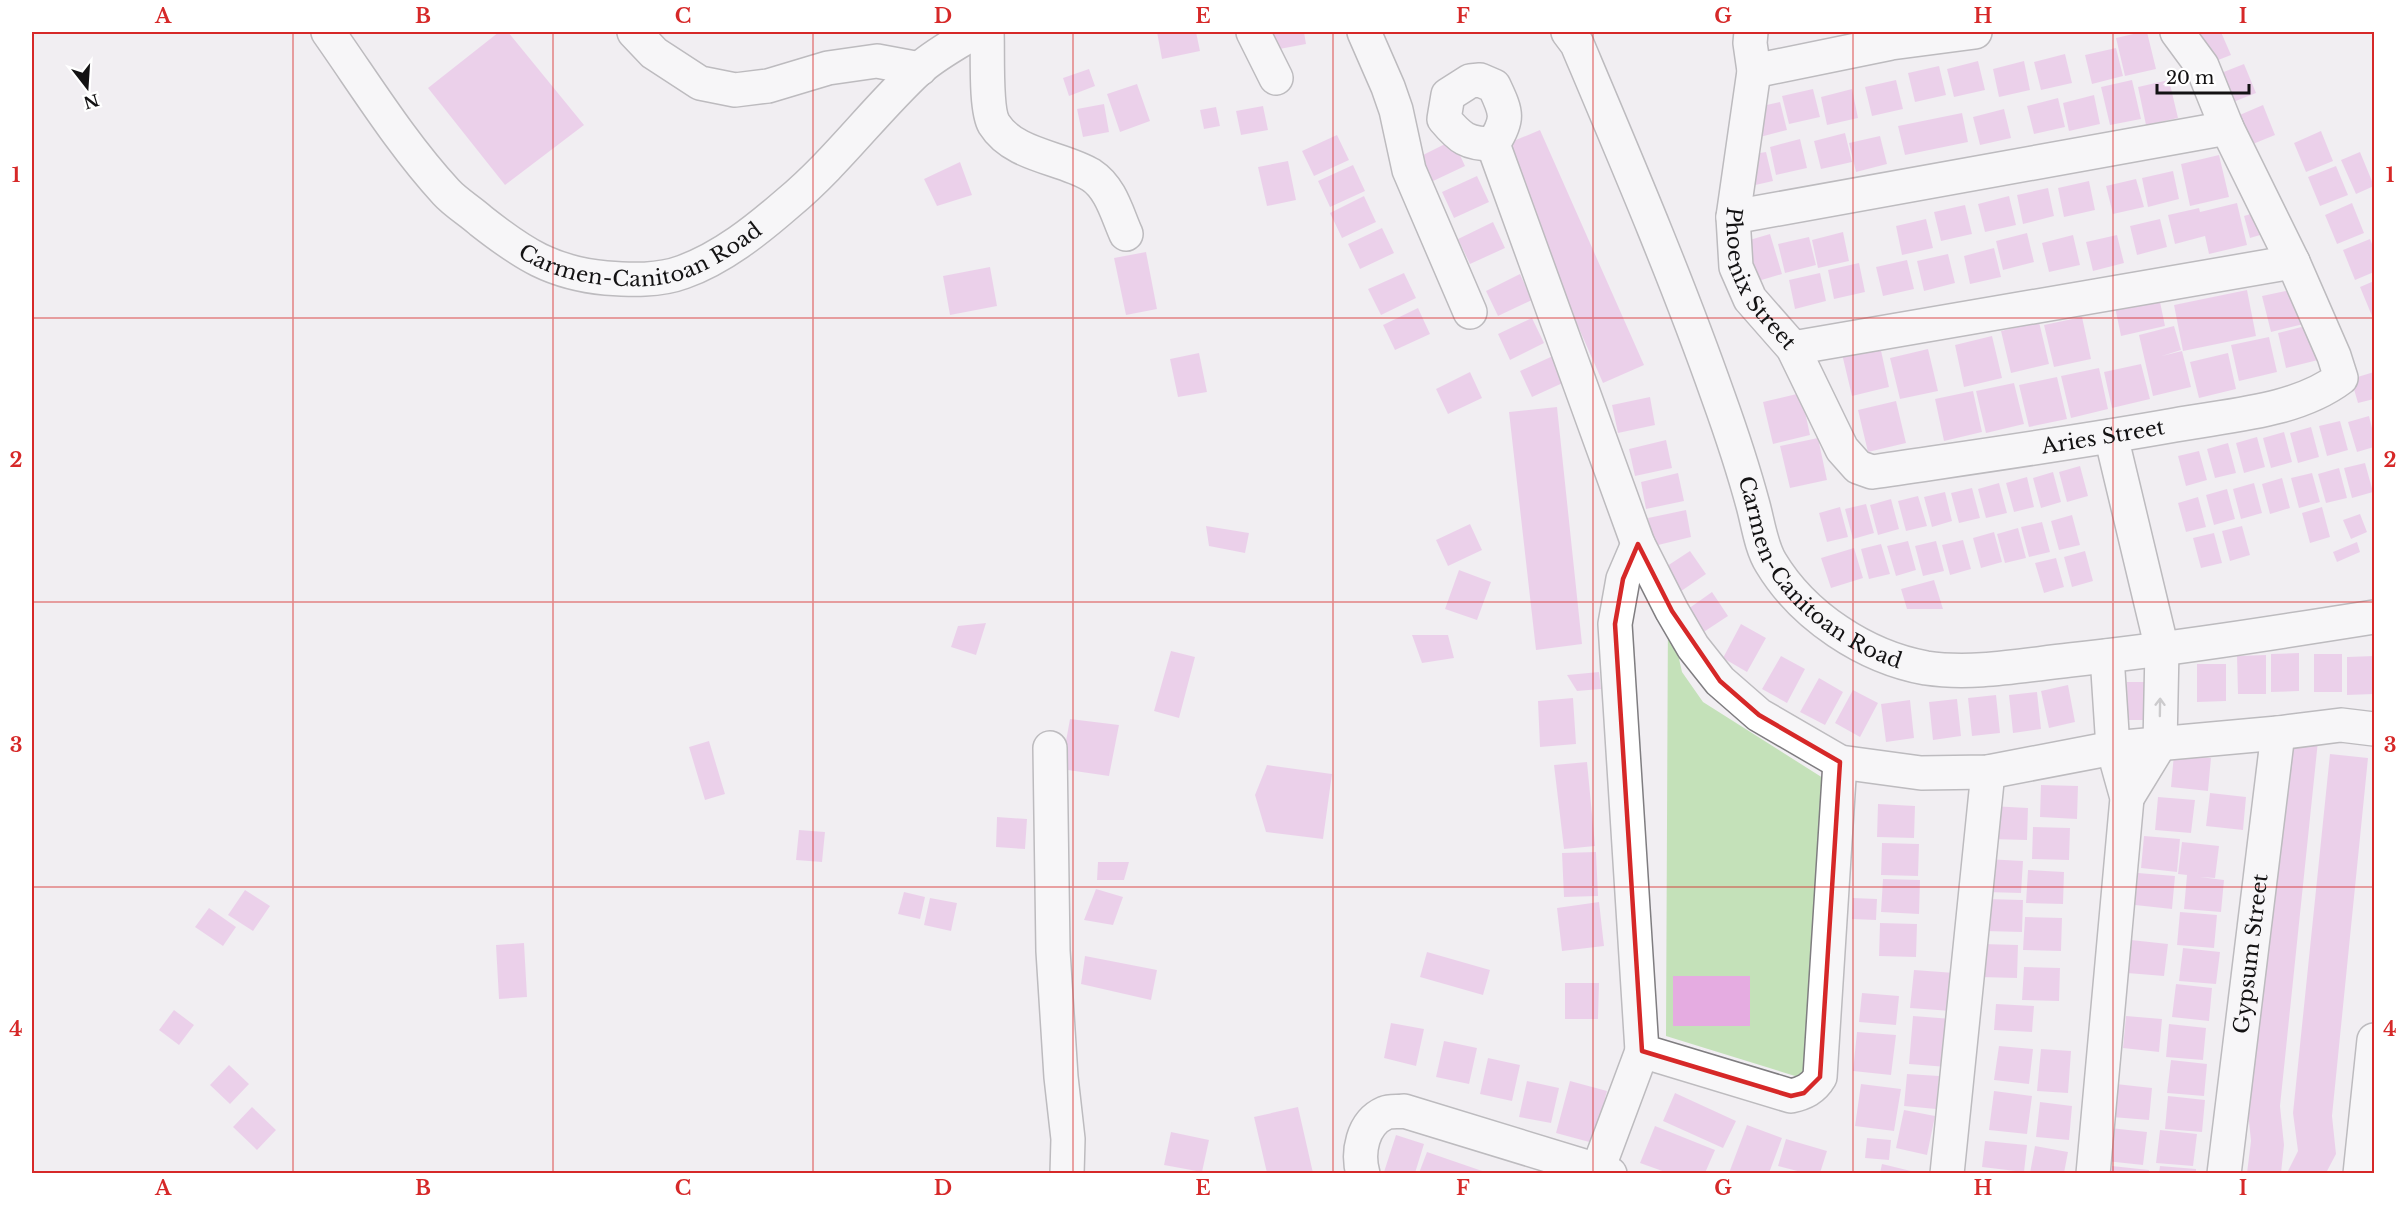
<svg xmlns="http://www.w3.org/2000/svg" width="2406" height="1205" font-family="'Libre Baskerville',serif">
<rect width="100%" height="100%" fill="#f1eef2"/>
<path fill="#c4e1b9" d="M1668 610 1682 672 1703 702 1823 778 1805 1079 1666 1036Z"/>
<path fill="#e5ace1" d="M499 32H508L584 125 505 185 428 88Z
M1157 32H1196L1200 51 1162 59Z
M1264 32H1304L1306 44 1268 51Z
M2142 32H2147L2156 69 2125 76 2116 38Z
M2205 32H2221L2231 55 2203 66 2191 37Z
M2116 48 2123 76 2092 84 2085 55Z
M2065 54 2072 83 2041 90 2034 62Z
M1978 61 1985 90 1954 97 1947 69Z
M2024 61 2030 90 1999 97 1993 69Z
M2244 64 2256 93 2228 104 2216 75Z
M1939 66 1946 95 1915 102 1908 73Z
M1089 69 1095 86 1069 96 1063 78Z
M1896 80 1903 109 1872 116 1865 87Z
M2132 80 2141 119 2110 125 2101 87Z
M2169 80 2178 118 2146 125 2138 87Z
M1137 84 1150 121 1120 132 1107 94Z
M1813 89 1820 117 1789 124 1782 96Z
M1852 89 1858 118 1827 125 1821 97Z
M2094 95 2100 124 2069 131 2063 103Z
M2058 98 2065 127 2034 134 2027 106Z
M1780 102 1787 130 1756 138 1753 108Z
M1104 104 1109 132 1083 137 1077 109Z
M2263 105 2275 135 2248 146 2235 117Z
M1263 106 1268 130 1241 135 1236 111Z
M1216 107 1220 126 1204 129 1200 110Z
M2004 109 2011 138 1980 145 1973 117Z
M1962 113 1968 142 1905 155 1898 126Z
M1540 130 1644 365 1603 383 1499 147Z
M2321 131 2333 161 2306 172 2294 143Z
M1845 133 1852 162 1821 169 1814 141Z
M1337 135 1349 160 1314 176 1302 151Z
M1880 136 1887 164 1856 172 1849 143Z
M1800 139 1807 168 1776 175 1770 147Z
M1453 140 1465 166 1431 182 1419 157Z
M1766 152 1773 181 1751 186 1747 155Z
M2360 152 2374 186 2356 194 2341 160Z
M2219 155 2229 197 2190 206 2181 164Z
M1288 161 1296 200 1267 206 1258 167Z
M960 162 972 195 937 206 924 179Z
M1353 165 1365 191 1330 207 1318 181Z
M2336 166 2348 195 2320 206 2308 177Z
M2173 171 2179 199 2148 207 2142 178Z
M1477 176 1489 202 1454 218 1442 192Z
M2136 179 2144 207 2113 214 2106 186Z
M2089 181 2095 210 2064 217 2058 188Z
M2048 188 2054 216 2023 224 2017 195Z
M1364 196 1376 222 1342 238 1330 213Z
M2009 196 2016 225 1985 232 1978 204Z
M2237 203 2247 245 2209 254 2205 236 2175 244 2168 215 2199 208 2200 212Z
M2352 203 2364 233 2337 244 2325 215Z
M1965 205 1972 234 1941 241 1934 212Z
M2270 208 2277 230 2250 238 2244 216Z
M1926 219 1933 248 1902 255 1896 226Z
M2160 219 2167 247 2137 255 2130 226Z
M1493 222 1505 248 1470 264 1458 239Z
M1382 228 1394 253 1360 269 1348 244Z
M1843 232 1849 261 1818 268 1812 240Z
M2027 233 2034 262 2003 270 1996 241Z
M1770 234 1782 274 1748 284 1736 244Z
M2073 235 2080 265 2049 272 2042 243Z
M2117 235 2124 263 2093 271 2086 242Z
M1809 237 1816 265 1785 273 1778 244Z
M2370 239 2374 249V272L2355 280 2343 250Z
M1994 248 2001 277 1970 284 1964 256Z
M1146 252 1157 309 1126 315 1114 258Z
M1948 254 1955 283 1924 291 1917 261Z
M1907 260 1914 289 1883 296 1876 267Z
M1859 263 1865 292 1834 299 1828 270Z
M990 267 997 306 950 315 943 276Z
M1404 273 1416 298 1381 315 1368 289Z
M1820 273 1826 301 1795 309 1789 280Z
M1520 274 1532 300 1498 316 1486 291Z
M2374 281V316H2372L2360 287Z
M2300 288 2308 323 2271 332 2262 296Z
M2247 290 2256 336 2183 351 2174 305Z
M2159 297 2165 326 2121 336 2115 307Z
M1418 308 1430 334 1395 350 1383 325Z
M2082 317 2091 359 2054 367 2044 325Z
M1532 318 1544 343 1510 360 1498 334Z
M2039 322 2049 364 2011 373 2001 331Z
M2309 325 2318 360 2286 368 2278 333Z
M2174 326 2181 350 2162 356 2182 351 2191 387 2153 396 2139 335Z
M1992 336 2002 378 1964 387 1955 345Z
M2269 337 2277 372 2239 381 2231 345Z
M1880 346 1889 387 1852 396 1842 354Z
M1928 349 1938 391 1900 399 1890 358Z
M1199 353 1207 392 1178 397 1170 359Z
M2228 353 2236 389 2199 398 2190 362Z
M1555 355 1567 381 1532 397 1520 371Z
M2141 364 2150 399 2112 408 2104 372Z
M2099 368 2108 409 2071 418 2061 376Z
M1470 372 1482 398 1448 414 1436 389Z
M2374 372V399L2358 403 2351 379Z
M2057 377 2067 419 2029 427 2019 385Z
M2014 383 2024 424 1986 433 1976 391Z
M1973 391 1982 432 1944 441 1935 399Z
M1801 393 1810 435 1773 444 1763 402Z
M1650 397 1655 425 1618 433 1612 405Z
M1896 401 1906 443 1868 452 1858 410Z
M1557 407 1582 644 1536 650 1509 412Z
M2369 416 2374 436V447L2357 452 2348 422Z
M2340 421 2348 450 2327 456 2319 426Z
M2311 427 2319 457 2298 463 2290 433Z
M2284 432 2292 462 2271 468 2263 438Z
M2257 437 2265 467 2244 473 2236 443Z
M1818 438 1827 480 1790 488 1780 446Z
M1666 440 1672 468 1635 476 1629 449Z
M2228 443 2236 473 2215 478 2207 449Z
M2199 451 2207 480 2186 486 2178 456Z
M2365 463 2373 492 2352 498 2344 468Z
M2080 466 2088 496 2067 502 2059 472Z
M2339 468 2347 498 2326 503 2318 474Z
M2053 472 2061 502 2041 508 2033 478Z
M1678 473 1684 501 1646 509 1641 482Z
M2312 473 2320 502 2299 508 2291 478Z
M2027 477 2034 507 2014 512 2006 483Z
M2282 478 2290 508 2270 514 2262 484Z
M1999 483 2007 513 1986 518 1978 489Z
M2254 483 2262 513 2241 519 2233 489Z
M1972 488 1980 518 1959 523 1951 493Z
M2227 489 2235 519 2214 525 2206 495Z
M1945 492 1952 521 1932 527 1924 497Z
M1918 496 1927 526 1906 531 1898 501Z
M2198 497 2206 527 2186 532 2178 503Z
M1891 499 1899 529 1878 535 1870 505Z
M1866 504 1874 533 1853 539 1845 509Z
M1840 507 1848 537 1827 542 1819 513Z
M2322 507 2330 537 2310 543 2302 513Z
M1686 510 1691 537 1654 546 1648 518Z
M2360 514 2367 532 2351 539 2343 520Z
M2072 515 2080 545 2059 550 2051 521Z
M2042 522 2050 552 2029 557 2021 527Z
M1470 524 1482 550 1448 566 1436 540Z
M1206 526 1249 533 1245 553 1209 546Z
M2242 526 2250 555 2230 561 2222 531Z
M2018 528 2026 558 2005 563 1997 534Z
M1994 532 2002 562 1981 568 1973 538Z
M2214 533 2222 563 2201 568 2193 538Z
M1963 540 1971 569 1950 575 1942 545Z
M1908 541 1916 570 1896 576 1887 546Z
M1936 541 1944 571 1923 576 1915 546Z
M2357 542 2360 552 2337 562 2333 552Z
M1881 544 1890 574 1869 579 1861 549Z
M1854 548 1863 578 1831 588 1821 558Z
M1690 551 1706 574 1674 596 1658 572Z
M2085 551 2093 581 2072 587 2064 557Z
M2056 558 2064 587 2044 593 2035 563Z
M1459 570 1491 582 1477 620 1445 609Z
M1934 580 1943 609H1907L1901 589Z
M1712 592 1728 616 1696 637 1681 614Z
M986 623 976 655 951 647 958 626Z
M1741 624 1766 638 1747 672 1723 658Z
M1412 635H1448L1454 658 1422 663Z
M1171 651 1195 657 1179 718 1154 711Z
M2299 653V691L2271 692V654Z
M2314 654H2342V692H2314Z
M2266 655V694H2238L2237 656Z
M1781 656 1805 669 1787 703 1762 689Z
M2374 656V694L2347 695V657Z
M2197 664H2226V701L2197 702Z
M1599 672 1601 689 1577 691 1567 675Z
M1819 678 1843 692 1825 725 1800 712Z
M2127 682H2156V720H2128Z
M2068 685 2075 722 2049 728 2041 691Z
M1853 690 1878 703 1860 737 1835 723Z
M2037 692 2041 729 2013 733 2009 695Z
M1996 695 2000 733 1972 736 1968 698Z
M1573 698 1576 744 1540 747 1538 701Z
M1957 699 1961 736 1933 740 1929 702Z
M1910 700 1914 738 1886 742 1881 704Z
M1070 719 1119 725 1109 776 1061 769Z
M2284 737 2318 741 2280 1106 2284 1145 2281 1173H2247L2251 1141 2247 1102Z
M709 741 725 794 705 800 689 747Z
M2174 754 2211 758 2208 791 2171 787Z
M2330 754 2368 758 2332 1116 2336 1154 2326 1173H2287L2298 1151 2293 1113Z
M1587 762 1595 846 1564 849 1554 765Z
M1267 765 1332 774 1323 839 1266 832 1255 795Z
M2041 785 2078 786 2077 819 2040 817Z
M2210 793 2246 797 2243 830 2206 826Z
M2158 797 2195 800 2191 833 2155 830Z
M1878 804 1915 806 1914 838 1877 837Z
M1991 806 2028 808 2027 840 1990 839Z
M997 817 1027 819 1025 849 996 847Z
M2033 827 2070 828 2069 860 2032 859Z
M799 830 825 832 822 862 796 860Z
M2144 836 2180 839 2177 872 2141 868Z
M2182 842 2219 846 2215 878 2200 877 2224 880 2221 912 2184 909 2187 875 2178 874Z
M1882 843 1919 844 1918 876 1881 875Z
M1596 852 1598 896 1564 897 1562 853Z
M1986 859 2023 861 2021 893 1985 892Z
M1098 862H1129L1124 880H1097Z
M2028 870 2064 872 2063 904 2026 903Z
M2138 873 2175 876 2172 909 2135 905Z
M1883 879 1920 880 1919 914 1881 912Z
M1096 889 1123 897 1113 925 1084 920Z
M245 890 270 906 253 931 228 915Z
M904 892 925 897 920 919 898 914Z
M930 898 957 903 951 931 924 925Z
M1853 898 1877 899 1876 920 1852 919Z
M1986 899 2023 900 2022 932 1985 931Z
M1599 902 1604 946 1562 951 1557 908Z
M209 908 236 927 223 946 195 927Z
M2180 912 2217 915 2214 948 2177 945Z
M2025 917 2062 918 2061 951 2023 950Z
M1880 923 1917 924 1916 957 1879 956Z
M2131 940 2168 944 2164 976 2127 973Z
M524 943 527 997 499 999 496 945Z
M1982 944 2018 945 2017 978 1980 977Z
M2183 948 2220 952 2216 984 2179 981Z
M1427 952 1490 970 1483 995 1420 977Z
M1085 956 1157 970 1151 1000 1081 984Z
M2024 967 2060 968 2059 1001 2022 1000Z
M1914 970 1955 973 1951 1011 1910 1008Z
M1673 976H1750V1026H1673Z
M1565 983H1599L1598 1019H1565Z
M2176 984 2212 988 2209 1021 2172 1017Z
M1862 993 1899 996 1896 1025 1859 1022Z
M1996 1004 2034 1006 2032 1032 1994 1030Z
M174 1010 194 1025 179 1045 159 1030Z
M1913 1016 1952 1019 1947 1067 1909 1064Z
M2126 1016 2162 1019 2159 1052 2123 1048Z
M1391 1023 1424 1029 1416 1066 1384 1058Z
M2169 1024 2206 1028 2203 1060 2166 1057Z
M1857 1032 1896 1035 1891 1075 1853 1071Z
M1444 1041 1477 1048 1469 1084 1436 1077Z
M1999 1046 2033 1049 2029 1084 1994 1080Z
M2041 1049 2071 1051 2068 1093 2037 1091Z
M1488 1058 1520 1065 1512 1101 1480 1094Z
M2171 1060 2207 1064 2204 1096 2167 1093Z
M229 1065 249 1084 230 1104 210 1085Z
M1907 1074 1939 1076 1936 1109 1904 1106Z
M1527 1081 1559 1088 1551 1123 1519 1117Z
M1570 1081 1607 1091 1593 1143 1556 1133Z
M1861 1084 1901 1089 1894 1131 1855 1126Z
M2116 1084 2152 1088 2149 1120 2112 1117Z
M1994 1091 2032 1096 2027 1134 1989 1130Z
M1675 1093 1736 1121 1723 1148 1663 1121Z
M2168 1096 2205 1100 2202 1132 2165 1129Z
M2040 1102 2072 1106 2069 1140 2036 1137Z
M252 1107 276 1130 257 1150 233 1127Z
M1298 1107 1313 1173H1267L1254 1117Z
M1904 1110 1935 1116 1927 1155 1896 1148Z
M1747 1125 1782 1138 1769 1173H1729Z
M1655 1126 1715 1150 1705 1173H1668L1640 1163Z
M2110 1128 2147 1132 2143 1165 2106 1161Z
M2160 1130 2197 1134 2193 1166 2156 1163Z
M1171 1132 1209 1140 1202 1172 1164 1165Z
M1396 1135 1424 1144 1415 1173 1384 1172Z
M1867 1138 1891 1140 1889 1160 1865 1158Z
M1786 1139 1827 1151 1820 1173H1805L1778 1166Z
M1985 1141 2027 1145 2024 1172 1982 1167Z
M2035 1146 2068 1152 2064 1173H2030Z
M1427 1152 1488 1173H1419Z
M1882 1164 1911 1171V1173H1880Z
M2112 1166 2149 1170V1173H2111Z
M2160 1166 2196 1169V1173H2159Z"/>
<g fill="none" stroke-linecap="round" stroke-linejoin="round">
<g stroke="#7f7d80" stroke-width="36">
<g id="minor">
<path d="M634 32 654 53 700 83 735 90 768 86 828 68 877 61 920 69"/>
<path d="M987 32C988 51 985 109 994 124 1014 156 1061 157 1091 175 1111 188 1117 214 1126 234"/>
<path d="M1253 32 1276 78"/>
<path d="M1364 32 1388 87 1396 110 1409 170 1470 312"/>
<path id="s1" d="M1751 32 1750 43 1754 71 1733 217 1736 267 1750 299 1793 348 1842 449 1858 467 1872 472C1973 457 2074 443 2175 425 2229 415 2296 412 2341 378L2334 356 2293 262 2227 128 2202 66 2177 32"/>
<path d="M1754 71 1891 43 1975 32"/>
<path d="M1480 80 1494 86C1506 112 1510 118 1493 144 1467 144 1460 138 1444 119L1448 95 1470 81Z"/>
<path d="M1493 144 1638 544 1672 611 1693 647 1720 681 1759 715 1840 762 1921 773 1988 772 2113 748 2278 733 2341 725 2374 729"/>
<path d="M1733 217 2227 128"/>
<path d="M1793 348 2293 262"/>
<path d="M2111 436 2162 649 2160 744 2127 798"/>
<path d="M1638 544 1623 579 1615 624 1642 1051 1791 1096C1804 1093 1813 1089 1820 1077L1840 762"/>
<path d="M1050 748 1053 951 1061 1077 1068 1139 1067 1174"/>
<path d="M1598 1169 1642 1051"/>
<path d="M1363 1174C1357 1153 1362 1123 1385 1113 1390 1111 1399 1112 1404 1111L1610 1174"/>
<path d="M1947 1174 1988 772"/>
<path d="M2093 1174 2127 798 2113 748 2107 656"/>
<path id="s2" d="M2224 1174 2278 733"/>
<path d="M2360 1174 2374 1040"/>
</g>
</g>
<g stroke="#7f7d80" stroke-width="36">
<g id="secondary">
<path id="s3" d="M328 32C366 86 401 143 446 192 456 203 470 211 481 221 523 254 552 273 606 278 631 280 659 281 683 272 722 258 757 230 788 203 836 163 873 112 918 70 934 55 956 44 974 32"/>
<path id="s4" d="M1568 32 1577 44C1626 160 1676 277 1718 396 1731 432 1743 468 1753 505 1758 523 1761 547 1771 563 1803 616 1865 657 1926 668 1974 675 2023 665 2070 660 2172 649 2273 633 2374 617"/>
</g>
</g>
<use href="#minor" stroke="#fff" stroke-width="33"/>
<use href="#secondary" stroke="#fff" stroke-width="33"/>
</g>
<defs><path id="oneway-shaft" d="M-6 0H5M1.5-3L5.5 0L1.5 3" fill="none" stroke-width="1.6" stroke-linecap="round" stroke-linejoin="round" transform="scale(1.5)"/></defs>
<use stroke="#a1a0a1" href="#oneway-shaft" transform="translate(2160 707) rotate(-89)"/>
<path d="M0 0H2406V1205H0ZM1638 544 1672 611 1720 681 1759 715 1840 762 1820 1077 1804 1093 1791 1096 1642 1051 1615 624 1623 579Z" fill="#f1eef2" fill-opacity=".55" fill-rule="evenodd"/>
<path fill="none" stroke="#d62828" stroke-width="4.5" stroke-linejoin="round" d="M1638 544 1672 611 1720 681 1759 715 1840 762 1820 1077 1804 1093 1791 1096 1642 1051 1615 624 1623 579Z"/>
<path fill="none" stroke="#d62828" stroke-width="1.5" stroke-opacity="0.55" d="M293 32V1174M553 32V1174M813 32V1174M1073 32V1174M1333 32V1174M1593 32V1174M1853 32V1174M2113 32V1174M32 318H2374M32 602H2374M32 887H2374"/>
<g text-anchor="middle" stroke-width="4.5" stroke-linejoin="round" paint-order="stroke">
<g font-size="21" fill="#131213" stroke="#fff">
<text dy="7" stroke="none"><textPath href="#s3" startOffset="422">Carmen-Canitoan Road</textPath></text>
<text dy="7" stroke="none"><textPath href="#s1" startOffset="256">Phoenix Street</textPath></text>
<text dy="7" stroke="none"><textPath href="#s1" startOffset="722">Aries Street</textPath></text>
<text dy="7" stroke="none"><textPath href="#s4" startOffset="608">Carmen-Canitoan Road</textPath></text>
<text dy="7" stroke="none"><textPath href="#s2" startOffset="222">Gypsum Street</textPath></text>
</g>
</g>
<rect width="2406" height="1205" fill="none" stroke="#ffffff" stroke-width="66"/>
<g transform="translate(87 87) rotate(163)" stroke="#ffffff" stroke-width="4.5" paint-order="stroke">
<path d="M0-4.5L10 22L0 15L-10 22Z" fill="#131213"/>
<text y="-9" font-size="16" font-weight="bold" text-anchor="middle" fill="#131213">N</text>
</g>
<path d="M2157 84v9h92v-9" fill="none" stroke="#131213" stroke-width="3"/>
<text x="2166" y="84" font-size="18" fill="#131213" stroke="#ffffff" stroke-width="4.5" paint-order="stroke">20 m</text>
<rect x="33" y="33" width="2340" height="1139" fill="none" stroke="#d62828" stroke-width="2"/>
<g font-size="20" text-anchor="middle" font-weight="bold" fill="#d62828">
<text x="163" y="23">A</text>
<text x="423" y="23">B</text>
<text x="683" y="23">C</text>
<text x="943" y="23">D</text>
<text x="1203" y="23">E</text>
<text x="1463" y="23">F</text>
<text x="1723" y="23">G</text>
<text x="1983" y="23">H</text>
<text x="2243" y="23">I</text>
<text x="16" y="182">1</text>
<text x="2390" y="182">1</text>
<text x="16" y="467">2</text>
<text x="2390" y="467">2</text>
<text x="16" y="752">3</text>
<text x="2390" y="752">3</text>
<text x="16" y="1036">4</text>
<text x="2390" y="1036">4</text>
<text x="163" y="1195">A</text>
<text x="423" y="1195">B</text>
<text x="683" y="1195">C</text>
<text x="943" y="1195">D</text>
<text x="1203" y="1195">E</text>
<text x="1463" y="1195">F</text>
<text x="1723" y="1195">G</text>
<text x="1983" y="1195">H</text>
<text x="2243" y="1195">I</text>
</g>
</svg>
